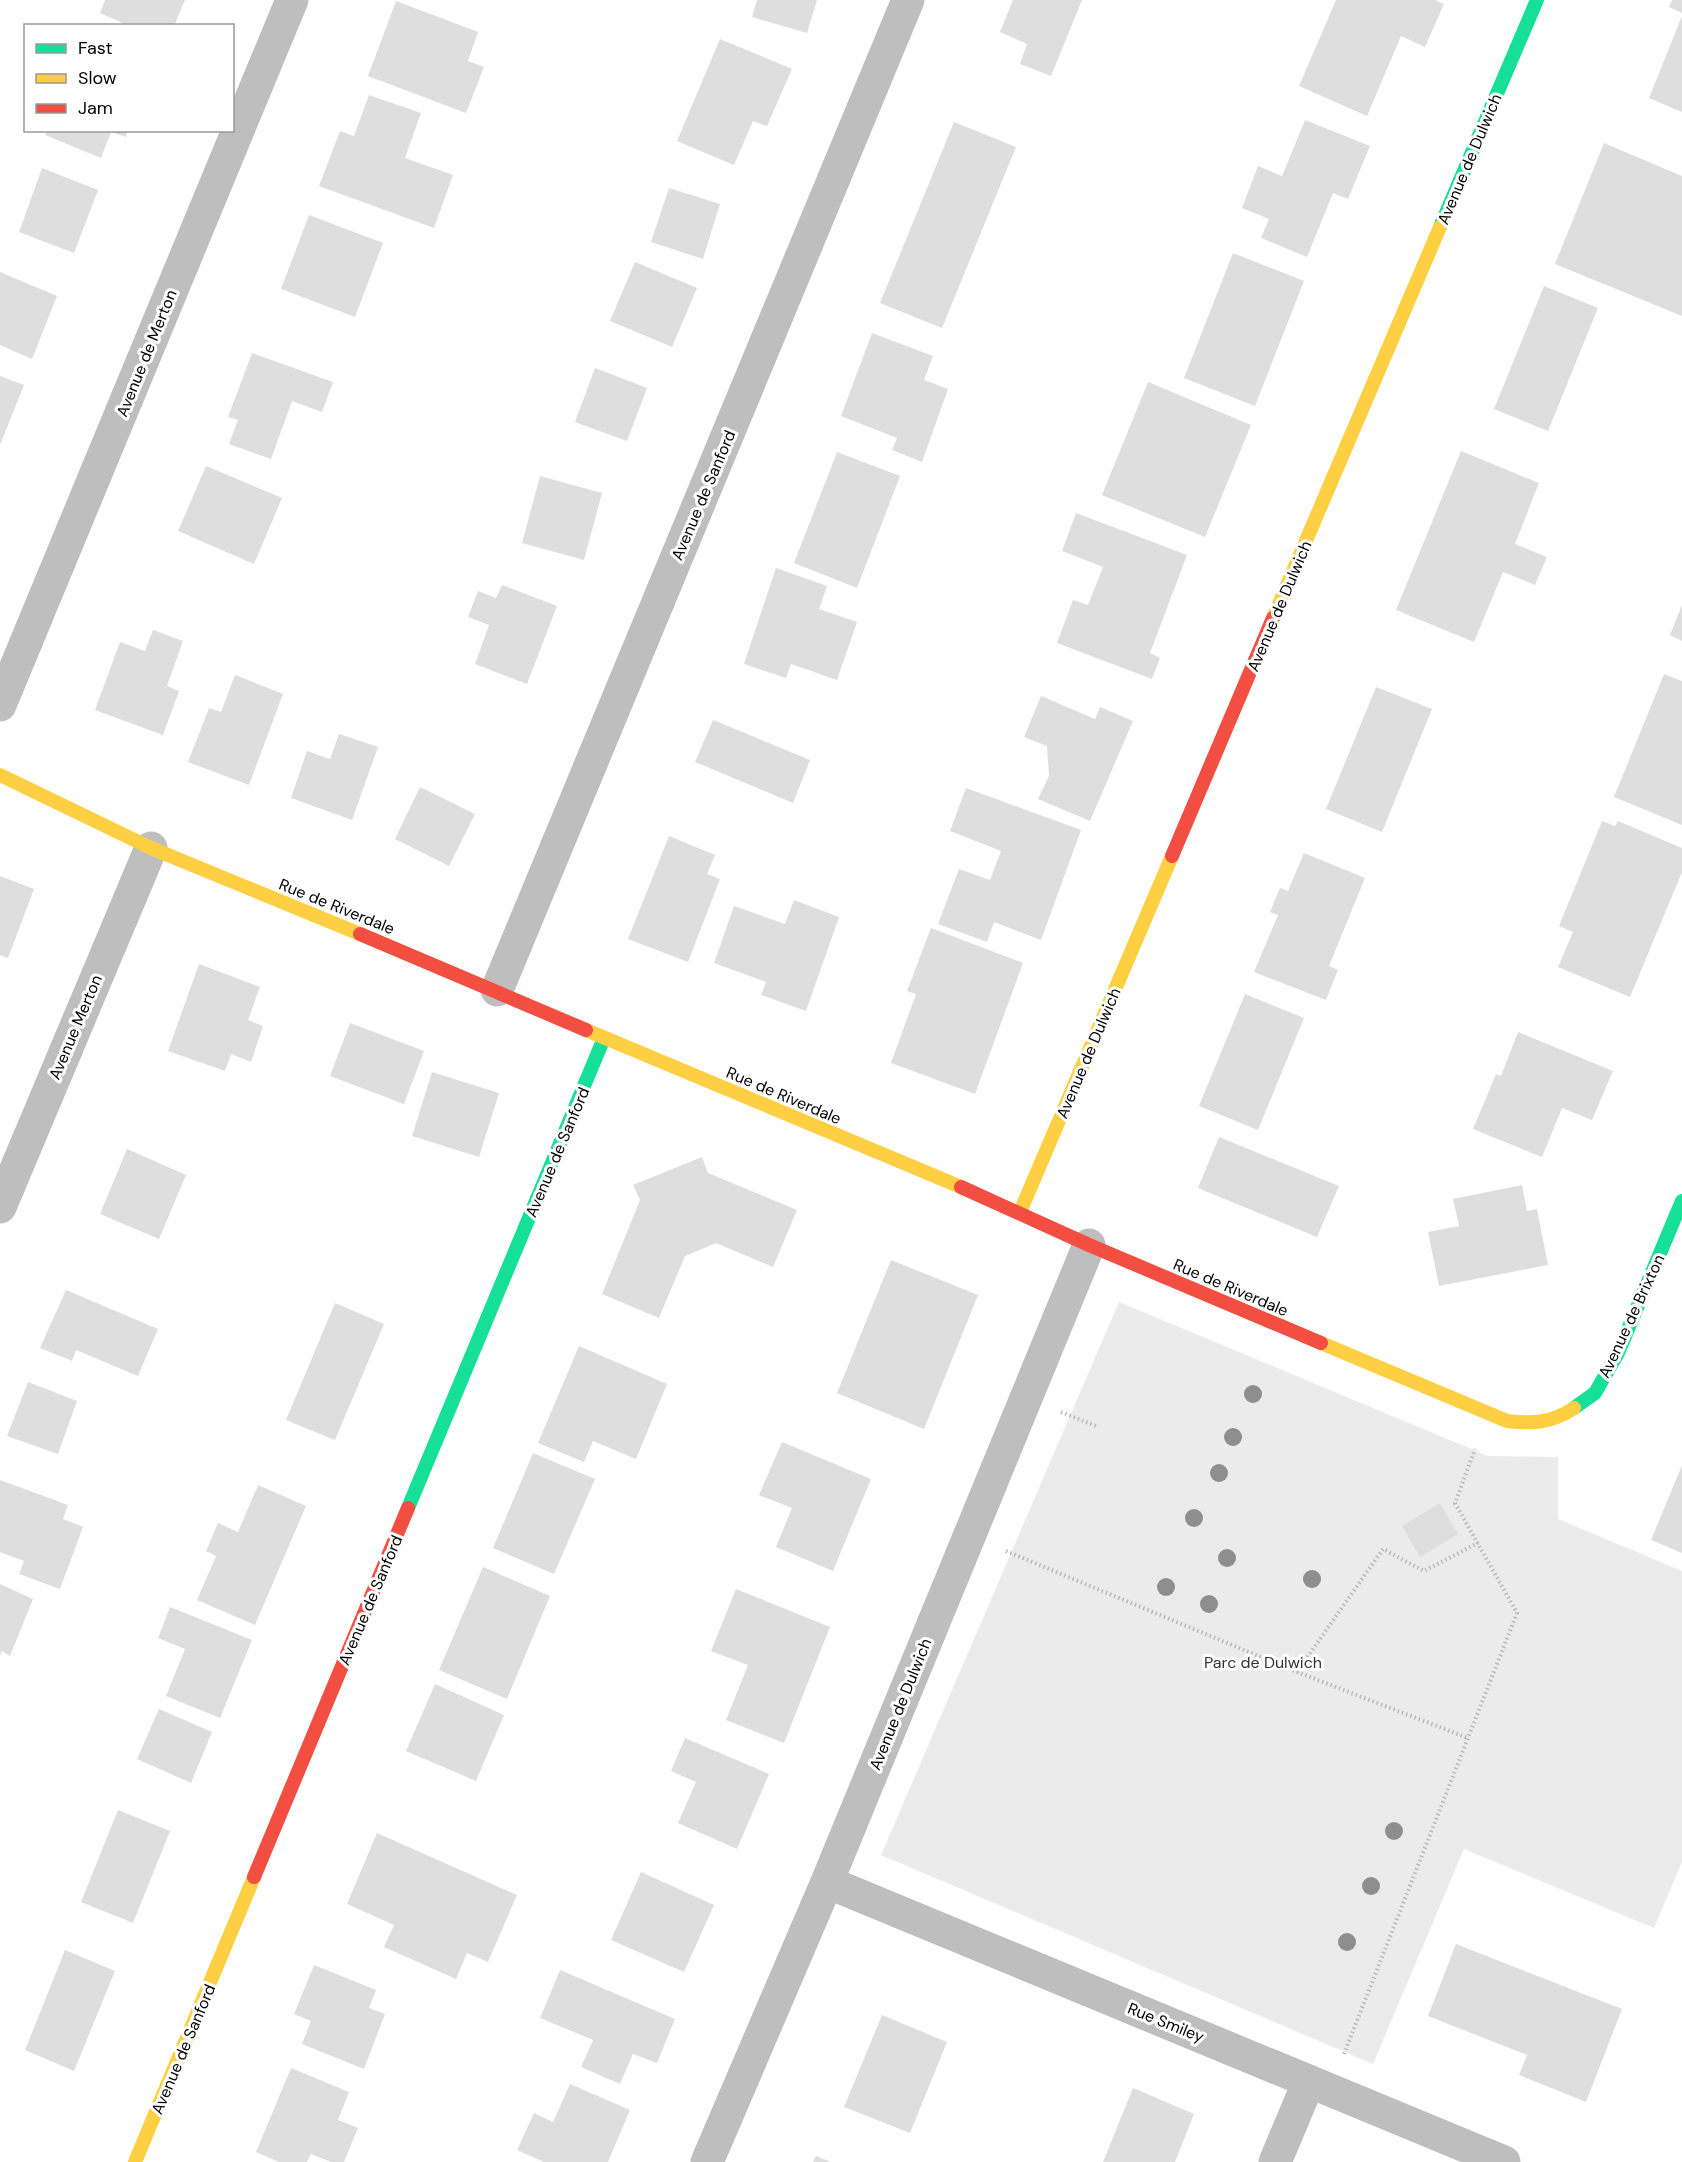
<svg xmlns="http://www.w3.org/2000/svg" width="1682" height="2162" font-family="'DM Sans',sans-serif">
<rect width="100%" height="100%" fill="#fff"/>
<path fill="#ebebeb" d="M1119 1302 1488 1456 1558 1457V1519L1682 1571V1862L1654 1928 1464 1849 1373 2064 881 1855Z"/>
<path fill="#dedede" d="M105 0H185L174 26H129L100 13Z
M757 0H817L807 33 752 17Z
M1013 0H1082L1051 76 1020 64 1027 44 1000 32Z
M1336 0H1435L1444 4 1425 47 1401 36 1367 116 1299 86Z
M1672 0H1682V13L1669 7Z
M396 1 478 32 468 61 484 67 466 113 368 76Z
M1682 16V112L1649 98Z
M720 39 792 69 767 126 753 121 734 165 677 141Z
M369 95 421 113 405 158 453 175 434 228 319 186 340 131 354 136Z
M1305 120 1370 146 1348 199 1333 193 1307 257 1261 238 1269 219 1242 208 1258 166 1282 176Z
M954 122 1016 147 942 328 880 303Z
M47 130H128L126 137 111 132 101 158 45 135Z
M1604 143 1682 176V316L1555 264Z
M42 168 98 190 74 253 19 232Z
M669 188 720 204 703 259 651 242Z
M309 215 383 243 355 317 281 289Z
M1233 253 1304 281 1255 406 1184 378Z
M635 262 697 288 672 347 610 321Z
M0 272 57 296 32 359 0 345Z
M1544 286 1598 308 1548 431 1494 409Z
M872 333 933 356 924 380 948 389 922 462 892 450 897 438 841 416Z
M252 353 333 382 322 412 292 401 271 459 229 444 238 420 228 417Z
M595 368 647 388 627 441 575 422Z
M0 376 24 385 0 445Z
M1148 382 1251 425 1205 537 1102 495Z
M1461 451 1539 483 1515 544 1547 557 1535 585 1503 572 1474 642 1396 610Z
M837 452 900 476 857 588 794 563Z
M206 466 282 498 254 564 178 531Z
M540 476 602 493 584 560 522 543Z
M1076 513 1187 555 1150 653 1160 658 1152 679 1057 643 1073 600 1088 605 1103 567 1062 551Z
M776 568 827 586 819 609 857 622 837 680 791 664 786 678 744 664Z
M502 585 557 606 527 684 475 664 489 625 468 617 478 591 496 598Z
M1682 605V641L1670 635Z
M153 630 183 641 167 686 179 691 163 735 95 710 120 642 145 651Z
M1664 674 1682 681V825L1614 797Z
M235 675 283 694 249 785 188 762 209 708 221 712Z
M1376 687 1432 709 1382 832 1326 809Z
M1041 696 1095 719 1100 707 1133 721 1090 821 1038 799 1049 776 1047 746 1024 737Z
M713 720 810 760 793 803 695 762Z
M339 734 378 747 352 820 291 798 307 751 330 759Z
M420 787 475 814 449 866 395 839Z
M966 788 1081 830 1041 940 994 922 987 942 938 924 959 869 990 880 1001 851 950 831Z
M1602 821 1615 826 1618 821 1682 848V872L1630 997 1558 967 1573 932 1559 926Z
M669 836 715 855 707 874 720 879 688 962 628 939Z
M1304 853 1365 878 1329 966 1338 970 1326 1000 1254 972 1278 915 1270 912 1280 888 1288 891Z
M0 876 34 889 8 958 0 955Z
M794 900 839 917 806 1011 761 995 766 982 714 963 734 906 785 924Z
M931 928 1023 963 975 1094 891 1063 916 994 907 991Z
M199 964 260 987 248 1020 263 1026 251 1062 231 1054 225 1071 168 1051Z
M1245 994 1304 1018 1258 1130 1199 1106Z
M350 1023 424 1051 404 1104 330 1076Z
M1518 1032 1613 1071 1592 1120 1562 1108 1542 1157 1473 1129 1496 1074 1501 1076Z
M432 1072 499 1093 479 1157 412 1136Z
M1219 1137 1339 1186 1317 1237 1198 1188Z
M127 1149 186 1175 159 1239 100 1214Z
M702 1157 708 1173 797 1210 773 1267 716 1243 685 1256 659 1318 602 1294 640 1200 633 1185Z
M1522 1185 1527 1211 1537 1209 1548 1265 1439 1286 1428 1232 1459 1226 1453 1199Z
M891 1260 978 1295 924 1429 837 1393Z
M66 1290 158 1329 138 1376 76 1350 72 1361 40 1348Z
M335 1303 384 1324 335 1440 286 1420Z
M579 1346 667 1384 636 1459 593 1441 584 1462 538 1443Z
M28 1382 77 1401 58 1454 7 1436Z
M782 1442 871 1479 833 1571 776 1547 792 1508 759 1495Z
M533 1453 595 1479 554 1574 493 1548Z
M1682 1465V1553L1651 1540Z
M0 1480 68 1505 63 1519 83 1527 60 1589 19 1574 24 1561 0 1552Z
M258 1485 306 1506 255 1625 197 1600 216 1556 206 1551 218 1523 238 1532Z
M1440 1503 1458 1534 1420 1557 1402 1526Z
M483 1567 550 1596 507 1699 439 1670Z
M0 1584 33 1599 10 1656 2 1651 0 1656Z
M736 1589 830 1627 784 1743 726 1720 748 1665 711 1651Z
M170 1607 252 1640 220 1718 166 1696 185 1649 158 1638Z
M435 1684 504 1715 476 1781 406 1751Z
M159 1709 212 1732 191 1783 137 1759Z
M685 1738 769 1774 737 1849 678 1823 696 1782 671 1771Z
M118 1810 170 1831 133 1923 81 1902Z
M377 1833 517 1895 488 1962 467 1953 456 1979 384 1947 394 1925 347 1904Z
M641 1872 714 1905 684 1972 611 1940Z
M1456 1944 1622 2009 1586 2102 1519 2075 1527 2055 1428 2016Z
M65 1950 115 1971 74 2071 25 2050Z
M314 1965 376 1990 369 2008 385 2014 364 2069 302 2044 311 2021 294 2014Z
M560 1970 675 2019 657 2063 633 2054 620 2084 581 2067 593 2040 540 2018Z
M882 2015 947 2042 910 2133 844 2107Z
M291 2068 349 2092 338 2120 358 2128 344 2162H331L311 2154 307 2162H279L256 2152Z
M570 2084 630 2110 608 2162H544L517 2150 534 2113 553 2122Z
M1133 2088 1194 2114 1175 2162H1103Z
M816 2156 831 2162H813Z"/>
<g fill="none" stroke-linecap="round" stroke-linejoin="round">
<path stroke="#b9b9b9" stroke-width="4" stroke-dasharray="1.5 3" stroke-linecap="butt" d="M1061 1412 1096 1426
M1006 1551 1297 1672 1468 1738
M1297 1672 1383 1549 1424 1571 1478 1543
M1344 2054 1517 1613 1455 1503 1475 1449"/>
<path stroke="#bebebe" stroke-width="33" d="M0 705 292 0
M497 990 908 0
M0 1207 151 848
M827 1882 1504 2162
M707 2162 827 1882 1089 1245
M1275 2162 1309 2081"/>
<path stroke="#16e098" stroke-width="14" d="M1440 227 1537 0
M1574 1408 1595 1393 1618 1353 1682 1201
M408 1508 604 1038"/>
<path stroke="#ffcf43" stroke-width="14" d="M1273 618 1440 227
M0 775 151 848 360 934
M586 1030 961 1187
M1020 1212 1172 856
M1321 1343 1507 1421C1532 1424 1552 1423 1574 1408
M135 2162 254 1877"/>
<path stroke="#f24e42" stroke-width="14" d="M1172 856 1273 618
M360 934 586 1030
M961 1187 1089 1245 1321 1343
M254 1877 408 1508"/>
</g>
<g fill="#8e8e8e">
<circle cx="1253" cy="1394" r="9"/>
<circle cx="1233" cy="1437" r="9"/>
<circle cx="1219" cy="1473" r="9"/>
<circle cx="1194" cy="1518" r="9"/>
<circle cx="1227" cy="1558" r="9"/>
<circle cx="1312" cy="1579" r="9"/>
<circle cx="1166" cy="1587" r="9"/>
<circle cx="1209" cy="1604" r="9"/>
<circle cx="1394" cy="1831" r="9"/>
<circle cx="1371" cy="1886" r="9"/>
<circle cx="1347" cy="1942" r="9"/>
</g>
<g text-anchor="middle" stroke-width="6" stroke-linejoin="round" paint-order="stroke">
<g font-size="16" fill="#000" stroke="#fff">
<text transform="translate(1469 159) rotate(-67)" y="6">Avenue de Dulwich</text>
<text transform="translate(146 353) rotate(-68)" y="6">Avenue de Merton</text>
<text transform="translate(703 495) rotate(-67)" y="6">Avenue de Sanford</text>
<text transform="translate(1279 606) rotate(-67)" y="6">Avenue de Dulwich</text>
<text transform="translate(337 906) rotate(22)" y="6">Rue de Riverdale</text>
<text transform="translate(75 1027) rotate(-67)" y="6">Avenue Merton</text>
<text transform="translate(1088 1053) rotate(-67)" y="6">Avenue de Dulwich</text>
<text transform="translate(784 1095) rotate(23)" y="6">Rue de Riverdale</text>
<text transform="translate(557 1152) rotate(-67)" y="6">Avenue de Sanford</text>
<text transform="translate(1231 1287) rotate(23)" y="6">Rue de Riverdale</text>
<text transform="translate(1631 1316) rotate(-65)" y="6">Avenue de Brixton</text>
<text transform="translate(370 1600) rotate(-67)" y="6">Avenue de Sanford</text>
<text transform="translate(900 1704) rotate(-68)" y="6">Avenue de Dulwich</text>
<text transform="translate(1166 2022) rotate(22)" y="6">Rue Smiley</text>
<text transform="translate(183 2049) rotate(-67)" y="6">Avenue de Sanford</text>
</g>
<g font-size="16" fill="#313131" stroke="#fff">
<text x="1263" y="1668">Parc de Dulwich</text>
</g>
</g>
<rect x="24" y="24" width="210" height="108" fill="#ffffff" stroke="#999999" stroke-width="1.5"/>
<rect x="36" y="44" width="30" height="9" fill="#16e098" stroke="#999999" stroke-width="1.5"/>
<text x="78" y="54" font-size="18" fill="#000000">Fast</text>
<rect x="36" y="74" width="30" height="9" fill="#ffcf43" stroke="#999999" stroke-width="1.5"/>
<text x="78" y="84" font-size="18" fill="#000000">Slow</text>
<rect x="36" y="104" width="30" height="9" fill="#f24e42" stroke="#999999" stroke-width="1.5"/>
<text x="78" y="114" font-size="18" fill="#000000">Jam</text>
</svg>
